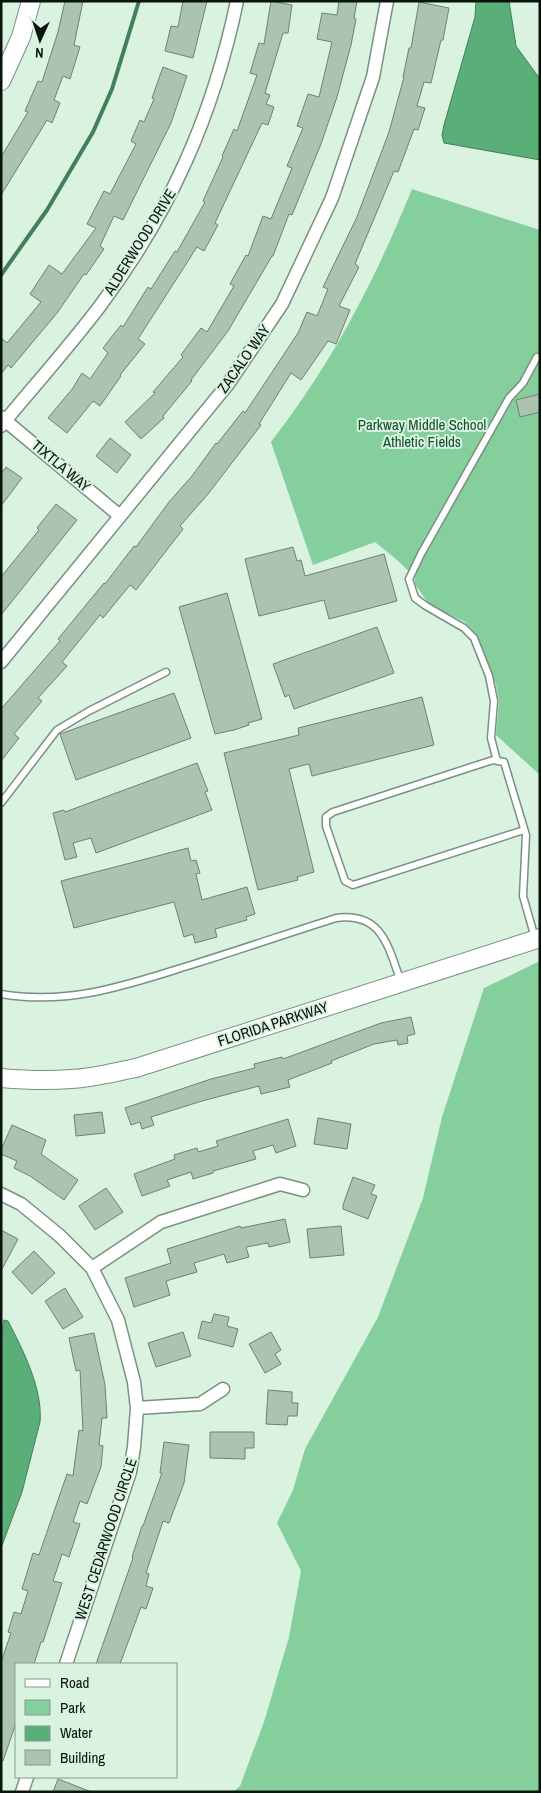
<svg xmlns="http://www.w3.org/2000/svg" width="541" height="1793" font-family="'Archivo Narrow',sans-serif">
<rect width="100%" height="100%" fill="#daf2e0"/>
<path fill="#84cf9c" d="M412 189 540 230V775L496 735 499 701 496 685 477 635 465 622 429 604 414 583 415 577 396 559 375 542 313 565 271 442C333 362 374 282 412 189Z
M540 961V1792H233L240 1786 264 1722 289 1637 301 1571 277 1523 293 1490 305 1449 378 1317 423 1198 442 1117 484 988Z"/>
<path fill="#5aae77" stroke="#428057" d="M476 1H509L516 46 540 79V160L444 143 442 135 444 125 475 17Z
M4 1320 8 1321C23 1350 43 1389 40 1422L22 1492 1 1548V1335Z"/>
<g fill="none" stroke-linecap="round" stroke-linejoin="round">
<path stroke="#428057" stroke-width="4" d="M1 275 47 210 93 132 112 89 139 1"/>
</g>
<path fill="#acc3b2" stroke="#6c8272" d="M65 1H83L74 45 80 47 70 79 63 76 54 100 60 103 52 123 47 120 1 195V157L28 112 25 111 38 81 42 82 58 32Z
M183 1H207L193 58 165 51 171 26 178 27Z
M271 1 292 5 288 33H283L265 93 270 95 266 104 274 107 268 125 262 123 215 223 218 225 204 251 197 247 138 339 145 344 120 375 121 376 100 406 93 401 67 433 48 418 73 388 82 373 90 379 108 353 103 348 121 325 123 327 148 287 151 289 175 251 177 252 205 202 203 201 223 157 222 156 234 129 237 131 257 75 250 73 259 43 264 44Z
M339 1H357L354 18 356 19 351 45 337 97 321 144 292 215 289 214 273 256H272L228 331 191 380 192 381 163 416 164 418 141 439 125 422 155 393 153 392 183 357 181 355 201 328 207 332 234 286 230 284 246 255 248 256 263 216 271 219 292 168 287 166 303 128 297 126 308 94 319 97 332 42 317 39 322 13 337 15Z
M419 2 449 8 443 40H441L431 83 424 82 417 106 425 108 418 130 414 129 398 172 394 171 355 264 359 267 339 306 350 310 336 344 328 341 301 380 291 373 259 424 261 425 208 494 180 526 183 529 136 590 130 585 103 618 100 615 62 662 67 666 38 698 42 701 14 734 19 738 1 761V709L60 641 58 639 104 583 105 584 134 546 136 547 169 502 192 476 216 443 217 444 243 411 245 413 298 333 307 312 317 316 328 289 323 287 357 217 389 132 404 77H403L409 48H411Z
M163 67 187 76 171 123 123 220 114 216 100 246 104 249 86 275 84 274 57 313 11 368 8 365 1 374V338L7 343 41 302 30 294 49 265 62 274 96 228 87 224 104 191 110 194 136 144 131 141 140 120 144 122 154 99 152 98Z
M540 394V412L520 417 516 400Z
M110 438 131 455 117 473 96 456Z
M6 467 22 478 1 506V474Z
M56 504 77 520 1 615V577L39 530 37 528Z
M293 547 297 561 301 560 305 576 384 554 397 601 329 619 324 600 259 616 245 559Z
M227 593 262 719 248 723 249 725 234 730 215 734 179 607Z
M377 627 394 673 294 709 289 695 285 697 273 664Z
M174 693 191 738 76 780 60 734Z
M422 697 434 745 312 776 309 764 289 769 314 872 297 877 298 880 258 890 224 753 299 735 298 728Z
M197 763 208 791 205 792 212 810 96 853 91 838 73 843 77 857 65 860 53 813 64 810 65 812Z
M188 848 191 861 196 860 200 873 196 874 202 900 247 887 255 914 246 917 247 920 215 929 217 937 195 943 193 934 184 937 174 902 74 928 61 881Z
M411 1017 415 1034 407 1036 408 1043 398 1045 397 1040 374 1044 331 1061 332 1063 288 1080 290 1087 261 1094 259 1086 202 1101 151 1117 154 1125 142 1129 140 1122 131 1125 125 1108 211 1079 255 1068 254 1064 282 1057 283 1059 381 1023Z
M102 1112 105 1133 76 1136 74 1115Z
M318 1118 351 1124 347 1149 314 1144Z
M288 1119 296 1146 276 1153 273 1145 253 1151 256 1159 213 1171V1173L193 1179 191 1172 167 1180 170 1186 142 1196 134 1174 175 1159 174 1155 197 1148 198 1152 218 1146 216 1141Z
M12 1125 46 1140 41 1154 78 1180 64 1200 30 1176 14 1168 17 1161 1 1154V1150Z
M353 1177 375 1185 371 1194 377 1196 368 1219 343 1209V1205Z
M106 1188 123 1212 95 1230 79 1206Z
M285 1219 290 1242 269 1247 268 1243 246 1247 249 1257 227 1263 224 1254 194 1263 197 1272 166 1281 170 1295 134 1307 125 1278 171 1263 167 1249 240 1226 241 1228Z
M341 1226 344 1255 310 1258 307 1229Z
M1 1230 18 1239 1 1271Z
M34 1251 55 1273 32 1294 12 1272Z
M65 1288 83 1317 63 1329 45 1301Z
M214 1314 229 1317 227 1326 238 1329 233 1347 198 1338 202 1321 211 1323Z
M183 1332 191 1356 156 1367 148 1343Z
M271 1332 281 1350 275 1354 281 1364 265 1373 249 1344Z
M94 1333 105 1385 107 1418H102L99 1445 103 1446 101 1467 87 1504 80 1501 73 1522 80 1524 69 1557 62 1554 53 1581 62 1583 43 1642H41L34 1664H16V1723L3 1761H1V1662L11 1633 8 1632 14 1612 21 1614 28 1591 22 1589 33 1553 39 1555 67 1474 73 1476 79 1430 83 1431 80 1370 76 1371 69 1338Z
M268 1390 292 1392V1403H298L297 1416H288L287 1425 266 1424Z
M210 1432H254V1448H245V1459L210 1458Z
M164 1442 189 1445 184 1483 169 1523 163 1521 146 1573 149 1574 146 1586 153 1588 146 1609 141 1607 120 1664H96L133 1558 132 1557 142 1526H143L162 1473H160Z
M58 1779 89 1791 88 1792H53Z"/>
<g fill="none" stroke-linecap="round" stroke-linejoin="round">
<g stroke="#7a9180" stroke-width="9">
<path id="lane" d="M497 761 491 738 494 701 489 676 474 638 464 628 426 606 415 598 409 579 421 554 509 398 523 383 537 357
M1 803 57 730 89 711 166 672
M524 830 353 885 345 881 326 826V817L333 812 493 760 504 762 526 835 523 896 535 938
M1 994C70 1006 130 984 194 964 242 949 289 933 336 918 382 912 388 946 401 982"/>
</g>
<g stroke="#7a9180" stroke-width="15">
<path id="street" d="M1 417 120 516
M1 426C34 386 69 347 100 306 170 212 213 116 237 1
M1 662 228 384 282 304 332 198 373 77 387 1
M1 1194 21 1204 60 1236 92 1268 118 1320 134 1382 137 1408 134 1447 130 1472 66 1664
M92 1268 161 1222 280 1184 303 1190
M137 1408 200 1404 223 1389
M22 1792 27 1777"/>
</g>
<g stroke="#7a9180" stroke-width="20">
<path id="secondary" d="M1 81 21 37 31 1
M1 1078C24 1080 48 1081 71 1079 93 1078 115 1072 136 1068L540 938"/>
</g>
<use href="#lane" stroke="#fff" stroke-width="6"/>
<use href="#street" stroke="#fff" stroke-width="12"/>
<use href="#secondary" stroke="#fff" stroke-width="18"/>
</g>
<g text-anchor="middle" stroke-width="4" stroke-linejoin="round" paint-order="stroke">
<g font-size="15" fill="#0b130d" stroke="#daf2e0">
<text transform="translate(140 242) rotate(-58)" y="5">ALDERWOOD DRIVE</text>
<text transform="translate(244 359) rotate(-55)" y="5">ZACALO WAY</text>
<text transform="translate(61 466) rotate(40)" y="5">TIXTLA WAY</text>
<text transform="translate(273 1024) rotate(-18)" y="5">FLORIDA PARKWAY</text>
<text transform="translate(106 1539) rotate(-72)" y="5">WEST CEDARWOOD CIRCLE</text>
</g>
<g font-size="15" fill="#10502b" stroke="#daf2e0">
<text x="422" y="430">Parkway Middle School<tspan x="422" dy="17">Athletic Fields</tspan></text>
</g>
</g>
<rect width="541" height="1793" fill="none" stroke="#0b130d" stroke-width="5"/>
<rect x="15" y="1663" width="162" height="115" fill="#daf2e0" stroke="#87998c"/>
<rect x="25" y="1679" width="25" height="8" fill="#ffffff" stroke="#87998c"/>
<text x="60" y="1688" font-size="15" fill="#0b130d">Road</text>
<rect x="25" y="1700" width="25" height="15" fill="#84cf9c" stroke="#87998c"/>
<text x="60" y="1713" font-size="15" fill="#0b130d">Park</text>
<rect x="25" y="1726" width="25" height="15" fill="#5aae77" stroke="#87998c"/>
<text x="60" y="1738" font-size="15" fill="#0b130d">Water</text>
<rect x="25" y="1750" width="25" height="15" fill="#acc3b2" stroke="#87998c"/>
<text x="60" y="1763" font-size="15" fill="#0b130d">Building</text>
<g transform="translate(40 40) rotate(183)" stroke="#daf2e0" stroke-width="4" paint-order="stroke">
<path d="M0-4L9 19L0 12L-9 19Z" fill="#0b130d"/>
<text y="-8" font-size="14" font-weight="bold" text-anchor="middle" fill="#0b130d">N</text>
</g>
</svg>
